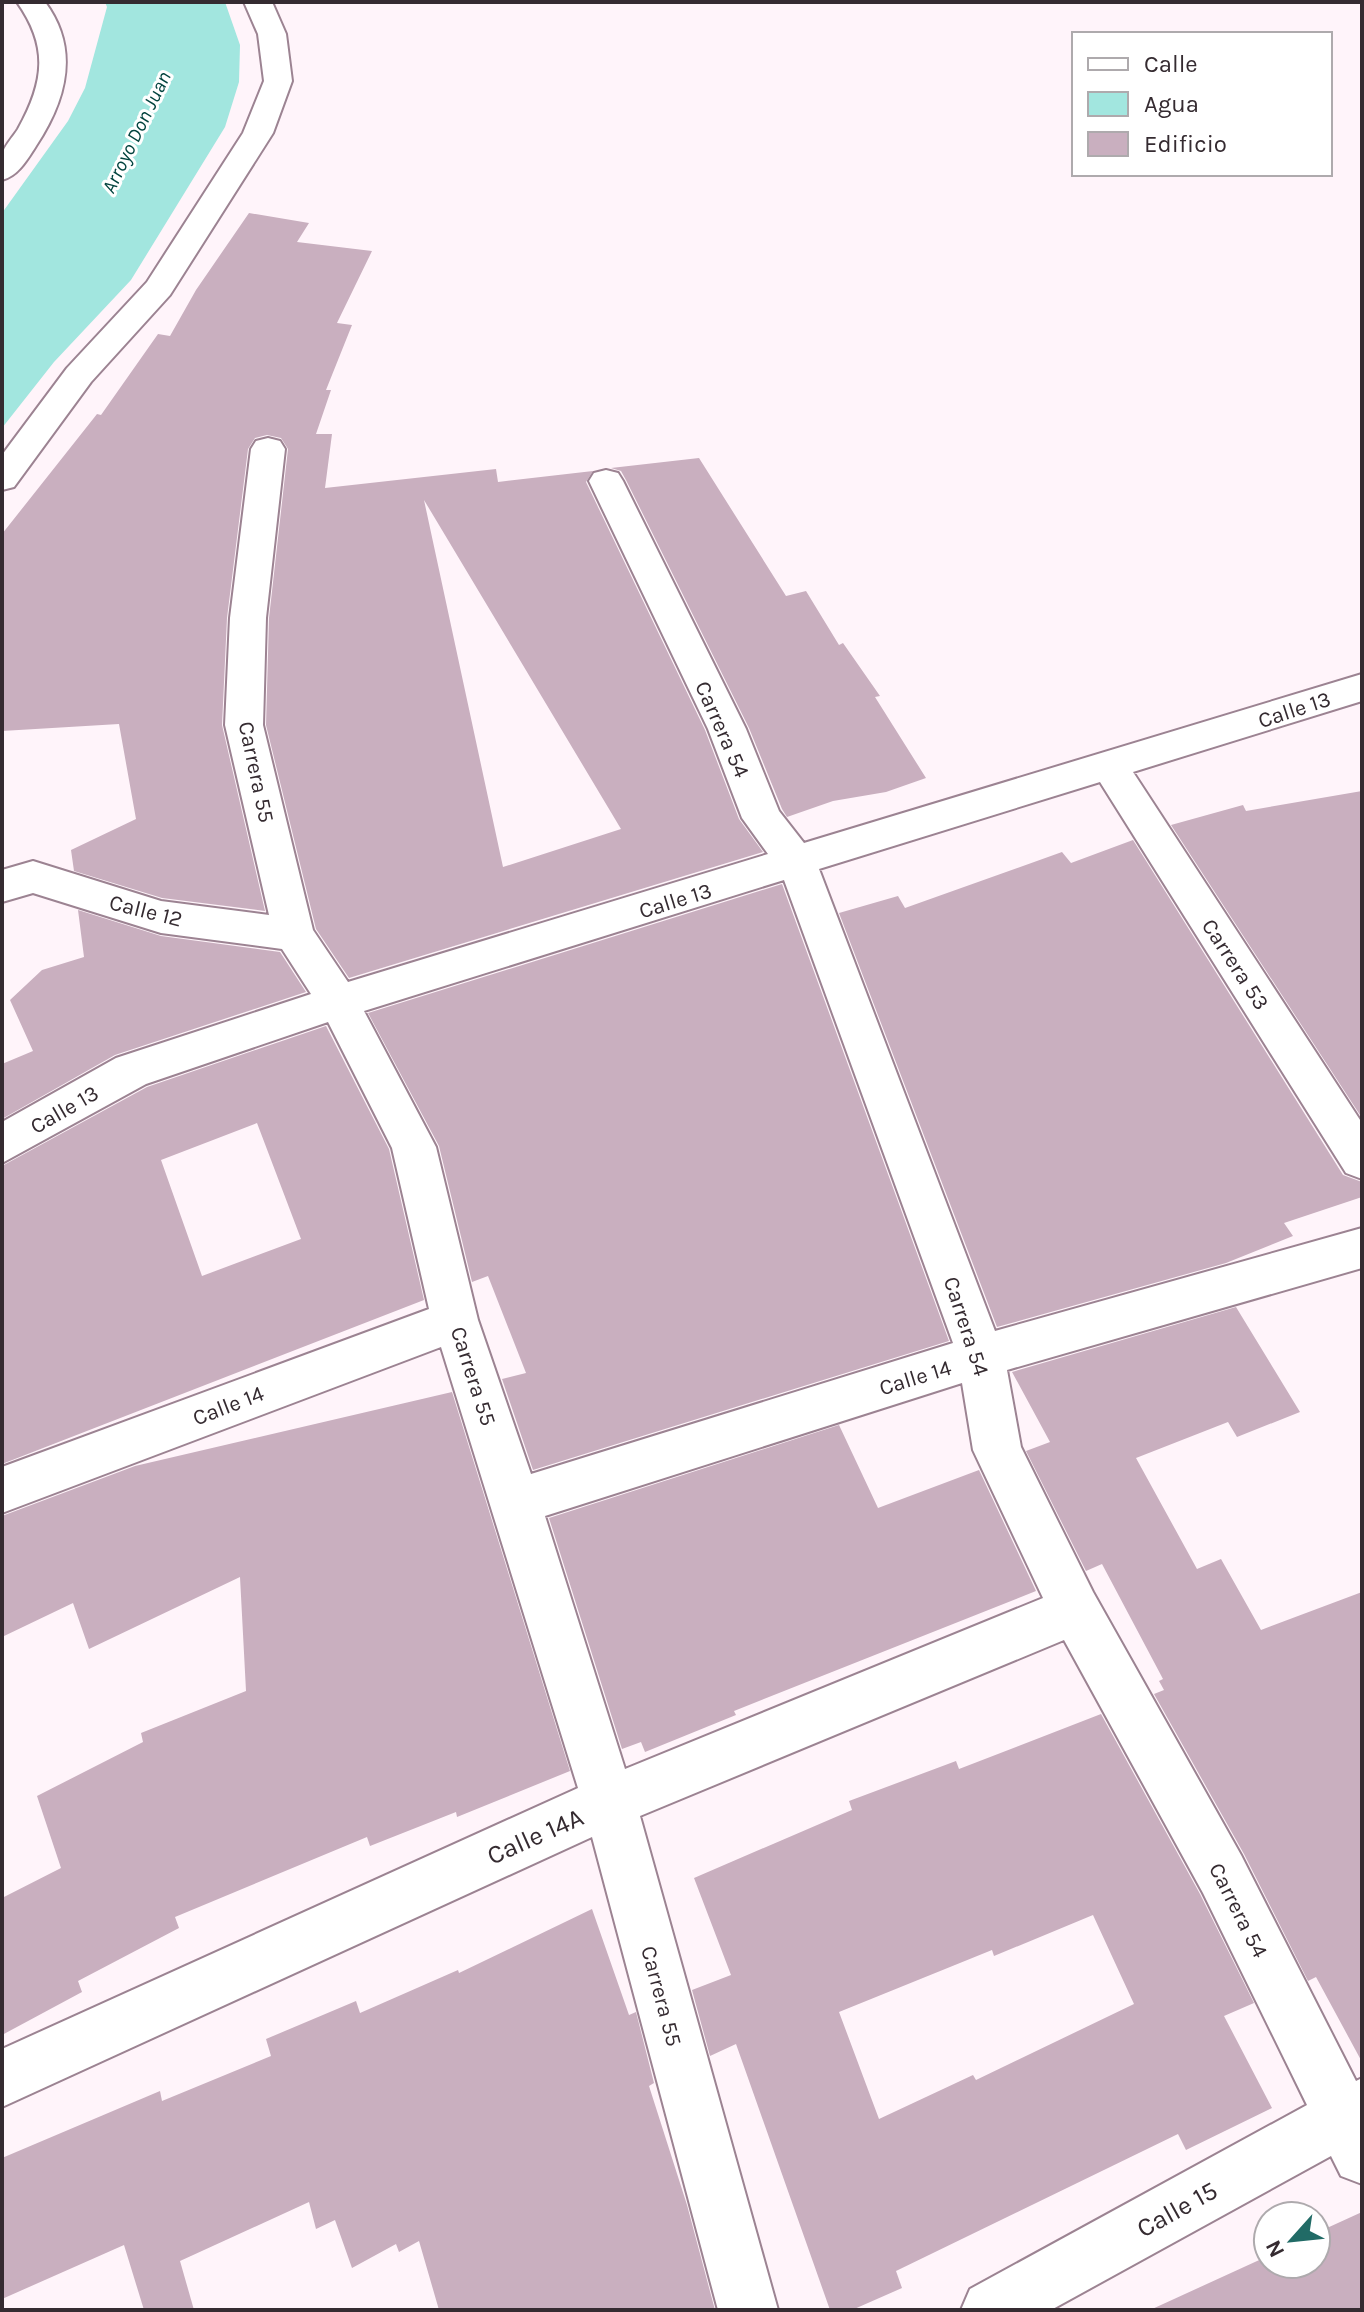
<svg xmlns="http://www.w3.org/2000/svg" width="1364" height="2312" font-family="Karla,sans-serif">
<rect width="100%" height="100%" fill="#fff4fa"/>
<path fill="#a2e6df" d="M105 2H225L240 45 239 82 225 127 131 280 54 362 2 428V213L68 121 85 88 107 7Z"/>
<path fill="#c9afbf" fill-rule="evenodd" d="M249 213 309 223 297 242 372 251 337 323 352 325 326 390H331L316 434H332L325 488 496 469 498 482 593 471 586 482 705 730 739 819 763 852 349 978 316 929 266 725 269 618 288 449 281 438 267 435 255 438 248 449 227 618 222 725 265 911 162 898 74 871 71 850 136 819 119 724 2 731V534L97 414 101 415 158 334 170 336 196 290ZM424 500 621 829 503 867Z
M699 458 786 596 806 591 839 645 843 643 880 696 875 697 926 778 886 792 833 801 787 817 782 809 749 728 626 480 621 471 611 468Z
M1362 791V1118L1171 825 1243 805 1246 811Z
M1133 840 1343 1175 1362 1182V1197L1284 1223 1293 1236 1226 1263 997 1327 839 913 898 896 905 908 1062 852 1071 863Z
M782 884 949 1341 533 1470 502 1379 526 1373 488 1276 472 1282 439 1146 368 1013Z
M78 910 161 936 280 952 306 992 115 1055 2 1119V1064L33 1051 10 1000 42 970 84 957Z
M326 1026 389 1149 424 1300 2 1464V1166L147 1087ZM257 1123 301 1239 202 1276 161 1160Z
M1236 1307 1300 1412 1237 1437 1228 1422 1136 1458 1197 1569 1221 1559 1261 1630 1362 1592V2062L1316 1977 1308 1981 1244 1854 1154 1694 1164 1690 1159 1681 1163 1679 1102 1564 1086 1571 1026 1451 1050 1442 1012 1372Z
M452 1392 570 1771 457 1817 456 1812 370 1846 367 1837 175 1917 179 1928 78 1981 82 1992 2 2035V1898L61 1868 37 1796 143 1742 141 1733 246 1691 240 1577 89 1649 73 1603 2 1637V1516L135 1466Z
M839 1425 878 1508 979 1470 1036 1591 734 1711 736 1715 645 1752 641 1742 622 1749 549 1518Z
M1101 1714 1200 1894 1254 2003 1224 2016 1272 2108 1186 2150 1178 2134 896 2271 902 2288 852 2310H830L736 2044 710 2056 692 1990 731 1975 694 1878 852 1810 849 1801 956 1761 959 1769ZM1093 1915 1134 2004 976 2080 973 2075 879 2119 839 2012 992 1950 994 1956Z
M592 1909 629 2015 636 2012 654 2083 649 2086 687 2205 715 2310H439L419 2241 399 2252 396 2244 352 2268 335 2220 316 2229 309 2202 180 2261 194 2310H144L124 2245 2 2299V2158L160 2091 162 2101 271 2056 266 2039 356 2001 360 2013 458 1970 459 1973Z
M1362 2212V2310H1150L1268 2256V2264H1316V2233Z"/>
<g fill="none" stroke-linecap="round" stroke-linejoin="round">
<g stroke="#9c8392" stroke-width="4">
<path id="minor" d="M17 2H45C80 49 67 99 36 146 27 160 18 176 2 180 2 172 1 163 2 155 4 146 13 137 18 129 44 82 49 47 17 2Z
M244 2H272L286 34 292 81 273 133 170 295 91 382 14 487 2 490V455L67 368 147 282 243 133 264 81 258 34Z
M268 438 280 441 285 449 266 618 263 725 313 930 348 982 768 854 742 818 708 729 589 481 594 473 606 470 618 473 623 481 746 729 779 811 804 843 1362 674V701L1133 772 1362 1123V1179L1346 1173 1100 782 819 869 995 1331 1362 1228V1268L1007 1370 1021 1447 1093 1592 1241 1855 1356 2081 1362 2078V2184L1341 2176 1331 2156 1051 2310H961L970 2289 1307 2105 1203 1893 1064 1640 640 1816 778 2310H718L592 1837 2 2107V2049L578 1788 441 1347 2 1513V1467L429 1309 392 1148 328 1022 146 1084 2 1163V1122L116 1058 311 994 282 949 161 933 33 893 2 902V870L33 861 161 901 269 915 225 725 230 618 251 449 256 441ZM784 880 953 1343 531 1474 478 1320 436 1147 364 1011ZM962 1383 973 1450 1043 1598 625 1769 545 1516Z"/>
</g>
<use href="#minor" fill="#fff" fill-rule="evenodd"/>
</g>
<g text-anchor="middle" stroke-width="6" stroke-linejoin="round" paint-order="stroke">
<g font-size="20" font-style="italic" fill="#03443f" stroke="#fff">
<text transform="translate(136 132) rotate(-64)" y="7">Arroyo Don Juan</text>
</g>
<g font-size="22" fill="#352b31" stroke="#fff">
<text transform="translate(1294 709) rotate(-18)" y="8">Calle 13</text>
<text transform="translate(723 729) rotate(66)" y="8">Carrera 54</text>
<text transform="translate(257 772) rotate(78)" y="8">Carrera 55</text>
<text transform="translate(675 900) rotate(-17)" y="8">Calle 13</text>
<text transform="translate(146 910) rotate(14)" y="8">Calle 12</text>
<text transform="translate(1236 964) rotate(57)" y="8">Carrera 53</text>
<text transform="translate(64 1109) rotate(-30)" y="8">Calle 13</text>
<text transform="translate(967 1326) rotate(72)" y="8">Carrera 54</text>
<text transform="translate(474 1376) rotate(72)" y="8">Carrera 55</text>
<text transform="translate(915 1377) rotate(-17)" y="8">Calle 14</text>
<text transform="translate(228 1405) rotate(-21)" y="8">Calle 14</text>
<text transform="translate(1239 1910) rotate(63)" y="8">Carrera 54</text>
<text transform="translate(662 1996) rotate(75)" y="8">Carrera 55</text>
</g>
<g font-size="26" fill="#352b31" stroke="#fff">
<text transform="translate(535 1836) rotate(-24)" y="9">Calle 14A</text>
<text transform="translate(1177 2209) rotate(-29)" y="9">Calle 15</text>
</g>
</g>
<rect width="1364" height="2312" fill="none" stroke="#352b31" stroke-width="8"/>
<rect x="1072" y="32" width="260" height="144" fill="#ffffff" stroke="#aeaaad" stroke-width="2"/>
<rect x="1088" y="58" width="40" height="12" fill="#ffffff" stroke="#aeaaad" stroke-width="2"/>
<text x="1144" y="72" font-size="24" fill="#352b31">Calle</text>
<rect x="1088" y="92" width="40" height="24" fill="#a2e6df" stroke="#aeaaad" stroke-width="2"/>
<text x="1144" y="112" font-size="24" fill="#352b31">Agua</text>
<rect x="1088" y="132" width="40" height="24" fill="#c9afbf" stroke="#aeaaad" stroke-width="2"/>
<text x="1144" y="152" font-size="24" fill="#352b31">Edificio</text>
<g transform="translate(1292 2240) rotate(243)"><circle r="38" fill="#ffffff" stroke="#aeaaad" stroke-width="2"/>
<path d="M0-6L14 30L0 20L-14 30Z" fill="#216b66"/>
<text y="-12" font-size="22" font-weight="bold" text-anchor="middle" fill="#352b31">N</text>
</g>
</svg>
